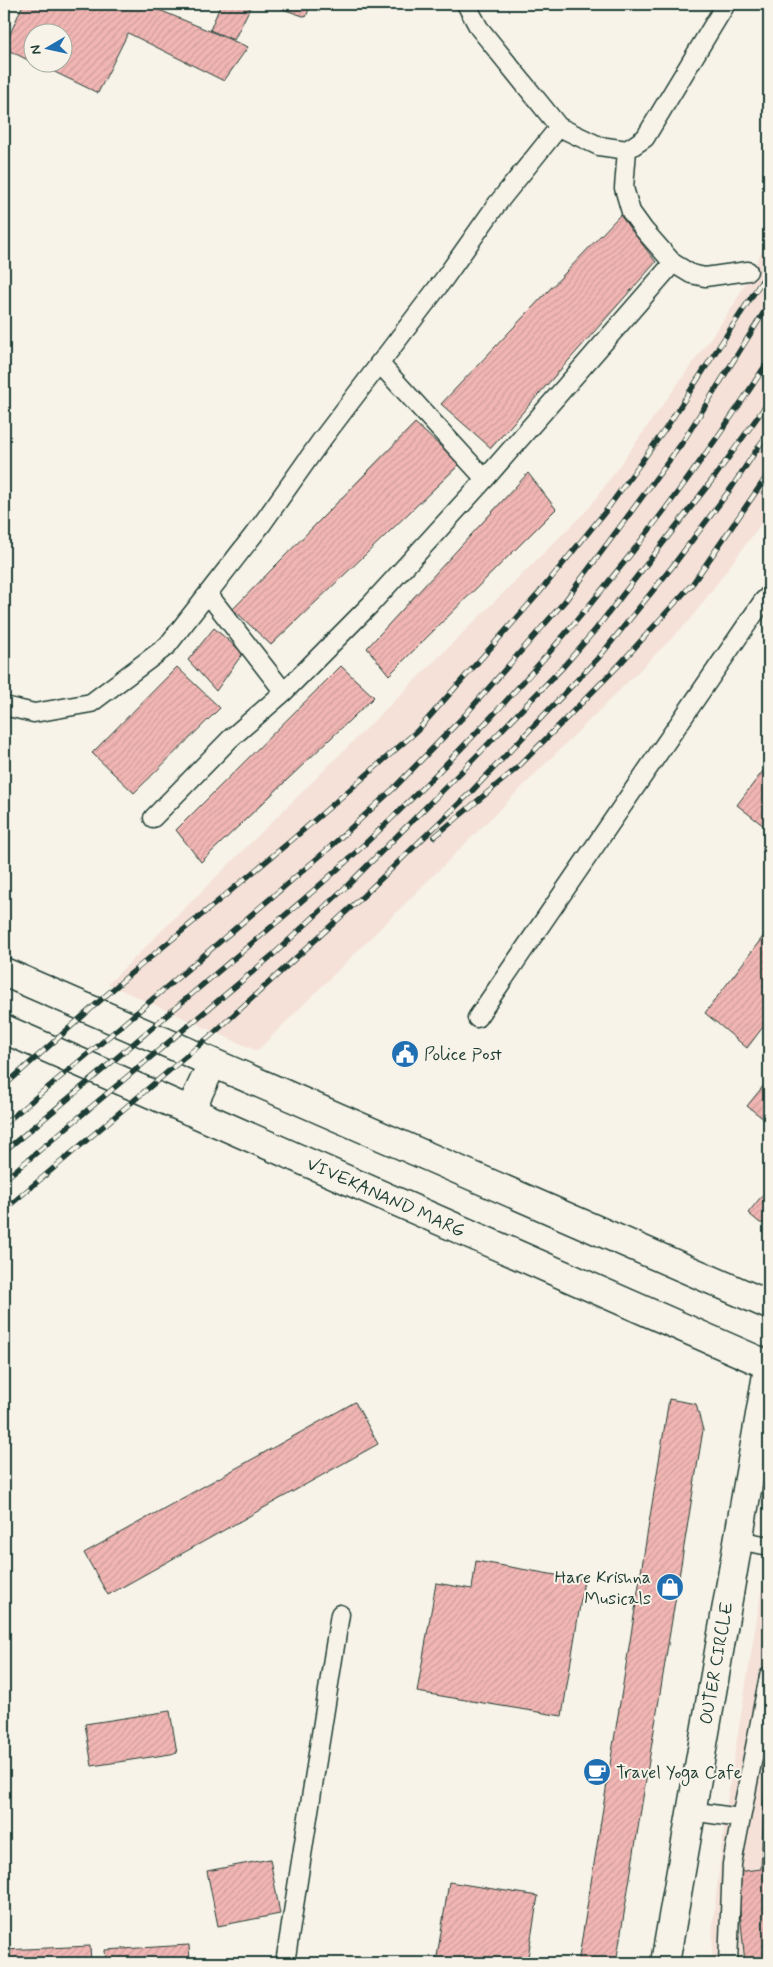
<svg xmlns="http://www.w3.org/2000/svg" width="773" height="1967" font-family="Mynerve,sans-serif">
<defs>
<pattern id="building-hatch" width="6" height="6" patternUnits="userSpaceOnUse" patternTransform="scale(1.25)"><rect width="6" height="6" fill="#f1b6b3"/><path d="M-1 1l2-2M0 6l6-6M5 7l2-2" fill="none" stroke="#ce9d9b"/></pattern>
</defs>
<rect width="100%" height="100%" fill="#f7f3e8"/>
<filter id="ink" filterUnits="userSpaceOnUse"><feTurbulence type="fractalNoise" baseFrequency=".02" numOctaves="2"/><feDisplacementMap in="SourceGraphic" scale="10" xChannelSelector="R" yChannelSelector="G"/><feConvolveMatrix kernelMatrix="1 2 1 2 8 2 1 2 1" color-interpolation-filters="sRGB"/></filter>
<g filter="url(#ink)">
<path fill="#f5e1d8" d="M769 238V513L690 620 257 1051 108 984 589 508 732 308Z
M769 1544V1963H712L713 1920 728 1794Z"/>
<path fill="url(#building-hatch)" stroke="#1f3d34" d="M23 4H145L248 47 224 81 128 33 98 93 34 62H62V32H32V62L4 48Z
M221 4H252L234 40 210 30Z
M268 4H311L306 17Z
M620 215 656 262 491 448 441 404Z
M415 423 460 464 271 645 233 609Z
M528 473 556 509 389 675 367 648Z
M214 628 243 653 216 691 188 660Z
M341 666 374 697 201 862 176 830Z
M177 667 220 708 134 793 92 753Z
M769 763V830L737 805Z
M765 934 769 938V1019L747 1048 705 1013Z
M769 1079V1123L747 1106Z
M769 1187V1223H760L748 1213Z
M669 1399 696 1404 703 1430 616 1963H578Z
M355 1402 378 1444 108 1595 84 1553Z
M476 1561 584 1580 562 1716 417 1692 436 1583 472 1589Z
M170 1711 177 1753 92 1766 85 1724Z
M769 1746V1963H745L736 1872 761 1869 765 1774Z
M270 1859 280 1914 218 1926 207 1871Z
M449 1882 538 1896 527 1963H436Z
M189 1945 190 1963H106L105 1950Z
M90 1946 91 1963H4V1950Z"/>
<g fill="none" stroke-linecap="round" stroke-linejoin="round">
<g stroke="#1f3d34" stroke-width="21">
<path id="service" d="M466 4 479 28 559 127
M627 150 624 188 631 212 644 230 673 263 691 274 705 277 748 271
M379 363 485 479 673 263
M208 594 284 692
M4 706 34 713 91 703 167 646 262 524 320 442 444 279 497 204 559 127 599 146 627 150 645 138 726 4
M153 818 230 739 284 692 370 605 485 479
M477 1018 763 601 769 595
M737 1540 769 1546
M691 1811 740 1818
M285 1963 340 1614
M728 1963 732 1864 769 1676"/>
</g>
<g stroke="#1f3d34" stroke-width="31">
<path id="secondary" d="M4 972 769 1305
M4 1029 768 1365
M190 1111 212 1064
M665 1963 769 1363"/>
</g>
<use href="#service" stroke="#f7f3e8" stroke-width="18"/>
<use href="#secondary" stroke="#f7f3e8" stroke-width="28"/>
<g stroke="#1f3d34" stroke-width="5.5">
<path id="rail" d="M434 837 517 768 619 665 693 583 769 473
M4 1086 129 975 293 839 417 731 539 593 605 512 666 428 769 270
M4 1124 100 1044 327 850 393 789 466 714 565 601 682 443 769 304
M4 1151C71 1098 135 1042 200 987 247 947 294 909 339 868 387 824 433 778 478 731 586 617 684 492 769 360
M4 1180 275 953 348 885 461 772 563 667 596 629 716 475 769 401
M4 1210 215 1032 359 900 472 791 600 656 672 567 732 487 769 431"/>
</g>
<use href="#rail" stroke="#f7f3e8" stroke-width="4" stroke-dasharray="11" stroke-linecap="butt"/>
</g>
</g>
<defs>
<g id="civic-disc" transform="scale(1.4375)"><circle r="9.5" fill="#1f6fb2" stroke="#f7f3e8"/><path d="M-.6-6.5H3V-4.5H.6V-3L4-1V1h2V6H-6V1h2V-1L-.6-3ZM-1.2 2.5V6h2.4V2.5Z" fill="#fff"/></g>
<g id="shop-disc" transform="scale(1.4375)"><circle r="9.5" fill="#1f6fb2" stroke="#f7f3e8"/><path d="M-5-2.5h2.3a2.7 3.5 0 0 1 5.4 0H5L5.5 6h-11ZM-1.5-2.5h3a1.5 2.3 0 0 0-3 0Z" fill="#fff"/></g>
<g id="cafe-disc" transform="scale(1.4375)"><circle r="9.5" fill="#1f6fb2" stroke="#f7f3e8"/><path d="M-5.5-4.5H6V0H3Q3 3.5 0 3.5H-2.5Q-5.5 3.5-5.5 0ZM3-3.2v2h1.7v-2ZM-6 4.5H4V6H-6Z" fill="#fff"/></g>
</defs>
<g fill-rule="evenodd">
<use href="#civic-disc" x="405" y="1054"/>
<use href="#shop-disc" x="670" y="1587"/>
<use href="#cafe-disc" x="597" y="1772"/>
</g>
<g text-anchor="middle" stroke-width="4" stroke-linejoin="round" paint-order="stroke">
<g font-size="18" fill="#1f3d34" stroke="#f7f3e8" text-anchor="start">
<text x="424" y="1060">Police Post</text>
<text x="651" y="1583" text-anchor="end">Hare Krishna<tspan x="651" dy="21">Musicals</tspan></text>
<text x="616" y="1778">Travel Yoga Cafe</text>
</g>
<g font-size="18" fill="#1f3d34" stroke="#f7f3e8">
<text transform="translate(386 1197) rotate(24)" y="6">VIVEKANAND MARG</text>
<text transform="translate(716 1663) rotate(-80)" y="6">OUTER CIRCLE</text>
</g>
</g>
<rect width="773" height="1967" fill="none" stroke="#f7f3e8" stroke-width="20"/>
<rect x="10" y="10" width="753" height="1947" fill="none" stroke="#1f3d34" stroke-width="2" filter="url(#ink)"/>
<g transform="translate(48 48) rotate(261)"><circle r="24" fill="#f7f3e8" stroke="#a1aaa0"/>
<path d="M0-4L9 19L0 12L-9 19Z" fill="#1f6fb2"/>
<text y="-8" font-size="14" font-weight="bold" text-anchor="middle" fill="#1f3d34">N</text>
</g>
</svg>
